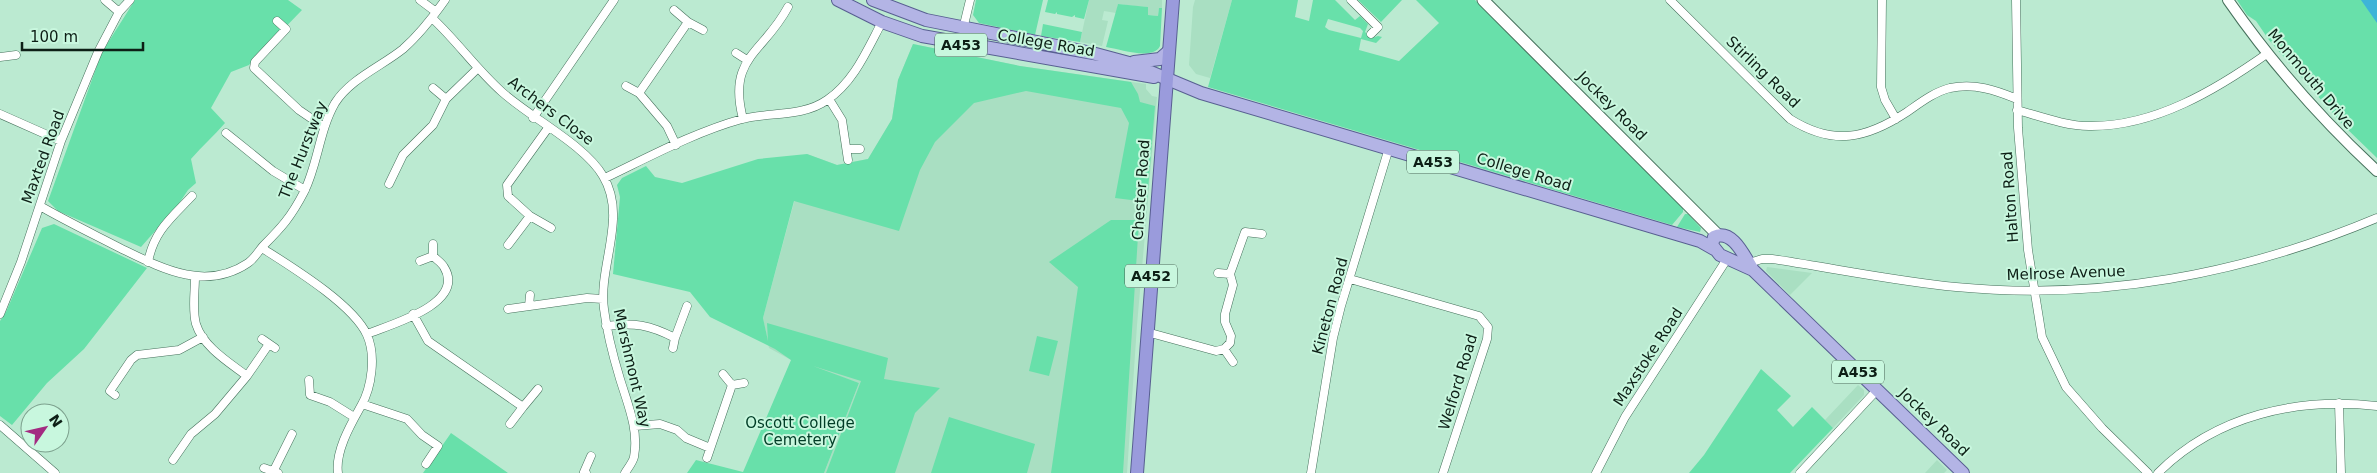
<svg xmlns="http://www.w3.org/2000/svg" width="2377" height="473" font-family="'DejaVu Sans',sans-serif">
<rect width="100%" height="100%" fill="#bbead1"/>
<path fill="#a9dfc2" d="M1089 0H1162V8H1159L1158 16 1148 15V7L1135 6 1118 4 1116 13 1104 11 1102 20 1108 21 1102 46 1080 42Z
M1195 0H1232L1210 78 1196 74 1189 65 1193 7Z
M913 44 1020 66 1146 84V89L1152 96 1157 97 1137 325 1127 473H824L859 383 791 360 769 348 763 318 807 154 837 165 868 159 892 119 898 80Z
M1767 267 1812 273 1790 295 1766 271Z
M1858 385 1864 390V395L1833 428 1825 420Z
M1937 460 1947 470 1944 473H1925Z"/>
<path fill="#68e0aa" fill-rule="evenodd" d="M135 0H288L302 10 249 65 231 72 211 108 225 123C214 136 202 146 191 159L196 183 188 190 178 205 141 247 58 211 48 201 102 52Z
M976 0H1043L1035 35 979 23 973 15Z
M1048 0H1089L1084 19 1075 17V15L1072 17 1057 14V12L1055 14 1045 12Z
M1232 0H1298L1295 17 1309 21 1313 0H1335L1355 20 1360 16 1368 24 1365 32 1372 38 1378 36 1382 37 1376 43 1361 39 1359 50 1399 61 1439 23 1416 0H1475L1683 208V212L1672 225 1208 87ZM1328 19 1360 28 1363 31 1361 38 1329 30 1325 27Z
M1358 0H1402L1381 22Z
M2237 0H2377V158L2343 125 2269 40 2256 21 2247 15Z
M1118 4 1148 7V15L1158 16 1159 8H1162L1160 46C1153 61 1120 49 1106 47Z
M1043 24 1082 32 1080 42 1041 36Z
M913 44 1020 66 1131 82 1138 94 1140 102 1155 106 1147 202 1115 198 1129 123 1121 108 1026 91 974 103 935 142 920 170 899 231 794 201 763 318 768 341 767 323 888 358 884 379 940 388 915 413 895 473H826L861 381 813 366 859 383 824 473H687L696 460 743 472 791 360 775 349 710 317 690 292 613 274 620 197 617 185 622 178 646 166 655 177 682 183 758 159 807 154 837 165 868 159 892 119 898 80Z
M1685 214H1688L1701 228 1700 232 1677 227Z
M1111 220H1139L1123 473H1051L1078 287 1049 262Z
M54 224 147 268 84 349 47 383 12 425 0 416V321L6 312 42 228Z
M1037 336 1058 341 1049 376 1029 371Z
M1761 369 1791 396 1777 410 1793 427 1812 407 1833 428 1790 473H1689L1704 455Z
M949 417 1035 444 1027 473H931Z
M451 433 508 473H423Z"/>
<path fill="#3eb4d8" d="M2361 0H2377V23Z"/>
<g fill="none" stroke-linecap="round" stroke-linejoin="round">
<g stroke="#46715c" stroke-width="9">
<path id="minor" d="M105 0 119 12
M420 0 436 12
M1351 0 1378 27 1371 34
M1670 0 1790 119C1833 146 1866 139 1907 112 1920 103 1934 92 1950 88 1975 83 1995 90 2017 99
M1882 0 1881 87 1885 100 1896 119
M2016 0 2018 128 2028 250 2042 337 2066 387 2102 428 2148 473
M674 10 688 22 639 93 667 126 676 145
M432 18C457 41 476 69 502 92 531 118 585 145 603 176 628 217 598 266 604 309 607 333 613 356 620 379 628 405 639 430 634 457 633 462 628 468 625 473
M277 21 286 29 255 62 254 68 299 110 324 127
M688 22 703 30
M963 29 970 0
M736 53 747 60
M0 57 16 55
M626 86 639 93
M433 88 446 99
M829 99 842 120 848 160
M2017 110C2039 116 2066 126 2089 126 2154 127 2216 90 2268 53
M0 114 61 141
M533 118 614 0
M743 119C727 57 763 54 788 7
M548 128 507 185 508 196 530 216 551 228
M226 133 273 171 305 190
M848 149H860
M605 178C649 157 695 132 742 119 770 112 803 117 827 100 854 82 867 50 882 22
M389 184 403 155 433 125 446 99 477 69
M40 206C66 221 93 234 120 248 161 268 205 292 248 263 254 259 258 252 263 246 282 227 291 217 304 192 318 164 319 131 335 103 350 79 382 66 403 49 419 35 433 17 445 0
M508 245 530 216
M262 248C290 266 353 304 367 335 376 355 372 387 361 406 351 424 335 451 338 473
M420 261 433 256
M148 262C154 231 171 218 192 196
M1749 263 1762 259H1772C1833 268 1894 281 1956 287 2100 301 2244 274 2377 218
M1218 273 1230 274
M195 277C195 292 192 310 196 324 203 347 230 363 247 376
M1350 279 1479 316 1488 327 1487 339 1443 473
M529 306 530 295
M508 309 587 298 603 299
M0 314 21 262 61 141 98 52 119 12 130 0
M413 314 428 341 523 407 510 424
M606 326C634 322 650 325 675 338L673 348
M367 334C389 325 467 304 444 267 442 263 437 260 433 256V244
M1146 334H1154L1216 351 1224 349 1230 343 1231 336 1225 322V314L1233 285 1230 274 1245 232 1262 234
M675 338 687 306
M262 339 275 348
M1224 349 1233 362
M723 374 732 385
M309 380 310 395 330 402 354 417
M115 395 110 391 131 360 137 355 179 350 203 337
M2339 403 2341 473
M362 404 407 419 422 435 438 446 426 464
M523 407 538 389
M0 425 55 473
M635 426 660 424 677 430 686 438 710 448
M707 458 732 385 744 383
M173 460 191 434 215 414 247 376 269 344
M264 468 278 473
M273 472 292 434
M586 473 584 472 591 456
M1311 473 1333 338 1341 306 1389 148
M1596 473 1625 417 1727 259
M1800 473 1877 390
M2158 473C2216 415 2298 397 2377 406"/>
</g>
<g stroke="#46715c" stroke-width="12">
<path id="tertiary" d="M2228 0C2271 62 2322 120 2377 171"/>
</g>
<g stroke="#46715c" stroke-width="13">
<path id="secondary" d="M1483 0 1718 235"/>
</g>
<g stroke="#585f91" stroke-width="14">
<path id="primary" d="M838 0 882 22 922 36 1154 77
M873 0 926 20 1092 53 1129 63 1201 93 1700 241 1714 249
M1134 62 1160 59 1169 51
M1753 270 1720 255 1712 245 1714 237C1733 228 1745 258 1753 270L1963 473"/>
</g>
<g stroke="#585f91" stroke-width="14">
<path id="trunk" d="M1137 473 1173 0"/>
</g>
<use href="#minor" stroke="#fff" stroke-width="8"/>
<use href="#tertiary" stroke="#fff" stroke-width="10"/>
<use href="#secondary" stroke="#fff" stroke-width="11"/>
<use href="#primary" stroke="#b3b4e5" stroke-width="12"/>
<use href="#trunk" stroke="#9a9bdc" stroke-width="12"/>
</g>
<g text-anchor="middle" stroke-width="4" stroke-linejoin="round" paint-order="stroke">
<g fill="#c8f7de" stroke="#456052" stroke-width="1">
<rect x="935" y="33.5" width="52" height="23" rx="4"/>
<rect x="1407" y="150.5" width="52" height="23" rx="4"/>
<rect x="1125" y="264.5" width="52" height="23" rx="4"/>
<rect x="1832" y="360.5" width="52" height="23" rx="4"/>
</g>
<g font-size="14" font-weight="bold" fill="#0d1f16">
<text x="961" y="50">A453</text>
<text x="1433" y="167">A453</text>
<text x="1151" y="281">A452</text>
<text x="1858" y="377">A453</text>
</g>
<g font-size="15" fill="#0d1f16" stroke="#c8f7de">
<text transform="translate(1046 43) rotate(10)" y="5">College Road</text>
<text transform="translate(1763 72) rotate(44)" y="5">Stirling Road</text>
<text transform="translate(2311 79) rotate(50)" y="5">Monmouth Drive</text>
<text transform="translate(1612 106) rotate(45)" y="5">Jockey Road</text>
<text transform="translate(551 111) rotate(37)" y="5">Archers Close</text>
<text transform="translate(303 150) rotate(-68)" y="5">The Hurstway</text>
<text transform="translate(43 157) rotate(-70)" y="5">Maxted Road</text>
<text transform="translate(1524 172) rotate(17)" y="5">College Road</text>
<text transform="translate(1141 190) rotate(-86)" y="5">Chester Road</text>
<text transform="translate(2010 197) rotate(-94)" y="5">Halton Road</text>
<text transform="translate(2066 273) rotate(-2)" y="5">Melrose Avenue</text>
<text transform="translate(1330 306) rotate(-75)" y="5">Kineton Road</text>
<text transform="translate(1648 357) rotate(-57)" y="5">Maxstoke Road</text>
<text transform="translate(632 368) rotate(77)" y="5">Marshmont Way</text>
<text transform="translate(1458 382) rotate(-73)" y="5">Welford Road</text>
<text transform="translate(1934 422) rotate(44)" y="5">Jockey Road</text>
</g>
<g font-size="15" fill="#003c26" stroke="#c8f7de">
<text x="800" y="428">Oscott College<tspan x="800" dy="17">Cemetery</tspan></text>
</g>
</g>
<g transform="translate(45 428) rotate(56)"><circle r="24" fill="#c8f7de" stroke="#7da18e"/>
<path d="M0-4L9 19L0 12L-9 19Z" fill="#a32a81"/>
<text y="-8" font-size="14" font-weight="bold" text-anchor="middle" fill="#0d1f16">N</text>
</g>
<path d="M22 42v8h121v-8" fill="none" stroke="#0d1f16" stroke-width="2.5"/>
<text x="30" y="42" font-size="15" fill="#0d1f16" stroke="#c8f7de" stroke-width="4" paint-order="stroke">100 m</text>
</svg>
